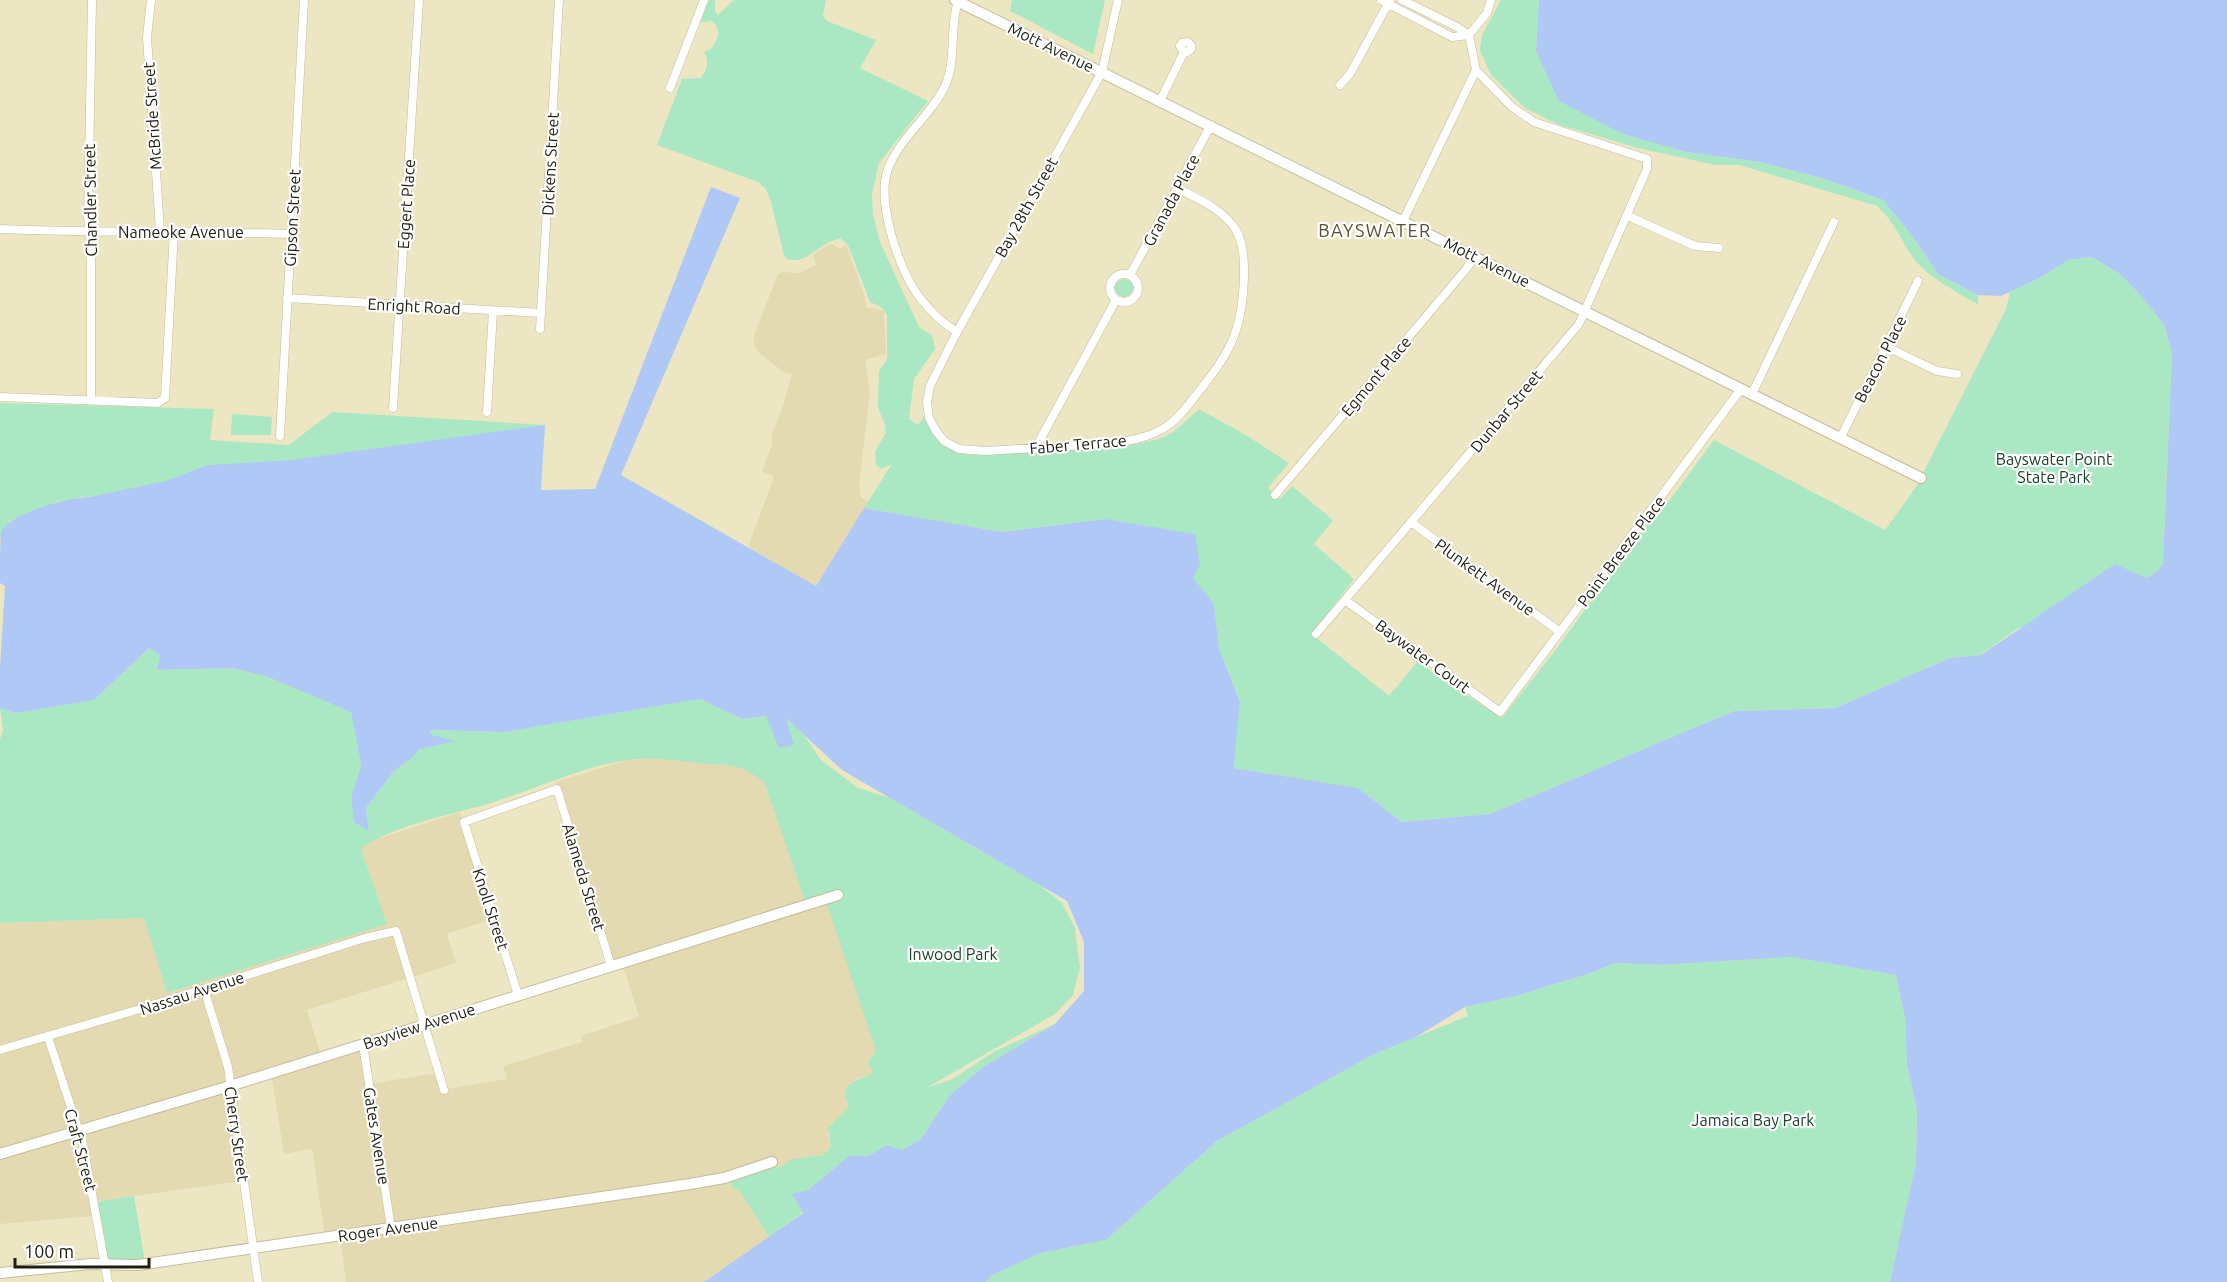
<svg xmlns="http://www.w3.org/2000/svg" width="2227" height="1282" font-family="Ubuntu,sans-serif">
<rect width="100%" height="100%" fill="#ede6c3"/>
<path fill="#e4dab1" d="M831 244 841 249 846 245 864 294 866 307 884 311 886 354 865 360 870 393 859 485 861 497 868 502 816 586 748 547 774 477 762 471 772 445V434L784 403 792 374 785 373 759 353 754 345V336L777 276 782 272 799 273 816 265 813 254Z
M666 758 695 763 734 765 748 770 764 782 807 907 826 901 876 1051 872 1055 873 1070 870 1075 857 1078 850 1083 846 1090V1100L849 1107 837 1120 831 1124 828 1133 831 1147 828 1151 823 1155 800 1158 784 1165 738 1189 769 1237 704 1282H346L340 1235 325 1237 312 1149 284 1154 271 1073 228 1086 242 1181 92 1202 94 1216 0 1224V923L145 918 167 993 386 924 361 849 371 841 460 812 493 919 447 934 456 963 307 1010 321 1056 364 1043 370 1084 441 1072 447 1089 507 1079 503 1066 582 1042 581 1036 639 1017 622 962 613 965 555 782 627 760Z"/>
<path fill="#aae8c3" d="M709 0H715V11L718 15 734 0H826L823 16 827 21 876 40 860 68 928 101 879 163 872 194 873 214 880 242 919 327 932 335 935 349 914 379 909 419 918 425 925 415C937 438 942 450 970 455L1119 448 1159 439 1172 433 1199 409 1246 435 1289 463 1268 488 1280 499 1292 486 1333 520 1314 544 1354 579 1312 634 1389 696 1418 661 1434 674 1502 718 1557 648 1652 518 1658 516 1714 440 1885 530 1916 487 2006 309 2010 292 2038 279 2069 260 2092 257 2120 274 2143 298 2164 325 2172 353 2163 564 2156 572 2147 578 2017 629 1980 655 1950 658 1835 708 1734 711 1490 814 1402 822 1358 788 1234 768 1240 701 1219 648 1214 604 1192 578 1105 519 1002 532 864 508 892 464 881 469 876 465 875 451 886 433 885 424 878 408 879 371 887 359V315L881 307 870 302 848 245 840 238C836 240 831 241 827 243 814 250 804 264 787 259L784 255 771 202 766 189 758 182 657 145 682 79 701 78C707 68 710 62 704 52L712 48 719 34 716 25 711 21 700 23Z
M1012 0H1105L1093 54 1010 11Z
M1501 0H1539L1536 51 1687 152 1760 162 1822 178 1883 200 1911 234 1938 274 1978 295V304C1959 294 1927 276 1914 259 1901 241 1894 221 1877 206L1739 165H1715L1634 147 1557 124 1525 108 1491 75 1480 50 1482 35Z
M1115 288a9 9 0 1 1 18 0a9 9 0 1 1-18 0Z
M0 403 214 409 210 440 289 445 332 412 545 425 540 486 80 497 71 501H59L10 521 0 537Z
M232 414 272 417 271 435H231Z
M149 648 160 655 157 670 232 668 268 677 351 711 361 765 351 798 369 830 366 808 394 771 413 757 419 749 449 742 432 735 430 732 432 730 505 732 700 699 742 719 766 716 785 717 805 736 820 759 858 788 890 798 1038 884 1062 903 1075 928 1080 968 1073 995 1055 1014 928 1087 951 1080 995 1051 1055 1024 983 1067 950 1095 921 1139 902 1150 887 1145 868 1156H849L808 1190 793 1195 803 1212 769 1237 738 1189 734 1190 729 1181 784 1165 793 1159 823 1155 831 1147 828 1128 849 1107C838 1085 853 1081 870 1075L873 1070 868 1064 869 1060 876 1051 826 902 807 907 764 782C737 761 727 766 696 763 672 760 652 757 628 760 579 767 532 791 484 805 452 814 386 828 361 849L387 924 167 993 144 918 0 923V739L3 731 0 708 16 713 94 700Z
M1791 957 1896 975 1905 1019 1907 1064 1917 1110 1916 1162 1890 1282H986L991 1276 1040 1253 1106 1240 1217 1141 1374 1054 1468 1016 1465 1007 1516 996 1588 974 1615 963 1660 965Z
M134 1196 145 1262 106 1264 96 1202Z"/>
<path fill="#b0c8f5" d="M1539 0H2227V1282H1890L1916 1162 1917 1110 1907 1064 1905 1019 1896 975 1791 957 1660 965 1615 963 1588 974 1516 996 1465 1007 1416 1037 1374 1054 1217 1141 1106 1240 1040 1253 991 1276 986 1282H704L803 1213 792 1194 808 1190 849 1156H868L887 1145 902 1150 921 1139 950 1095 983 1067 1055 1024 1084 991V942L1067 901 842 770 786 718 794 745 779 748 766 716 742 719 700 699 505 732 432 730 430 732 432 735 456 741 419 749 413 757 394 771 366 808 369 831 354 822 351 798 361 765 351 712 268 677 232 668 157 670 160 655 149 648 94 700 16 713 0 708V667L5 586 0 583C0 572 0 541 1 532 11 512 70 497 90 497L166 481 208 465 292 460 545 425 541 490 595 489 711 187 740 198 621 475 816 586 864 508 1002 532 1105 519 1195 534 1200 564 1193 578 1214 604 1219 648 1240 702 1234 768 1358 788 1402 822 1490 814 1734 711 1835 708 1950 658 1981 655 2115 564 2147 578 2156 572 2163 564 2172 353 2164 325 2143 298 2120 274 2092 257 2069 260 2038 279 2001 296 1978 295 1938 274 1911 234 1883 200 1822 178 1760 162 1687 152 1623 134 1559 101 1536 51Z"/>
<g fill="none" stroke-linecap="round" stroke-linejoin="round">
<g stroke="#c3bc9a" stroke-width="9">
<path id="street" d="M151 0 147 37 160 231
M1118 0 1102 72 957 332 930 386 927 402 929 418 936 431 944 441 959 449 986 451 1116 443C1132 440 1150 437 1164 428 1177 420 1187 407 1196 395 1230 354 1243 330 1244 275 1244 259 1244 245 1236 230 1223 209 1198 199 1177 188
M1381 0 1452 37 1469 35
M1469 35 1487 13 1491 0
M1340 85 1350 74 1390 0
M670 88 704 0
M1160 101 1184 52H1187L1191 49V45L1188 42 1182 43 1180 46 1184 52
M1628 216 1695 246 1719 248
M1403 221 1476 70
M0 229C97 233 194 231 291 234
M1110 288a14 14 0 1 1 28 0a14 14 0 1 1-28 0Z
M1130 275 1211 125
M287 298 541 313
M540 329 559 0
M957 332C942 323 931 312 920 298 899 271 876 202 888 169 900 137 931 116 945 86 957 59 949 29 958 1
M1887 347 1937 371 1957 374
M1752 394 1834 222
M0 397 158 403 165 398 174 231
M91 400V247L88 217 92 0
M393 408 419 0
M487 412 493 311
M280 436 304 0
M1841 437 1918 281
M1035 449 1116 300
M1275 495 1467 268 1475 256
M1411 522 1560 632
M1345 600 1500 712 1741 389
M1316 634 1579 324 1647 169V159L1534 122 1512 107 1476 70 1469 35 1457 27 1402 0
M204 989 228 1067 258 1282
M518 995 464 822 557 789 611 966
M48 1037 83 1144 108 1282
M363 1044 391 1228
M0 1050 140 1009 365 938 396 931 444 1090"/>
</g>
<g stroke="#c3bc9a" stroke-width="12">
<path id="secondary" d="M955 0 1921 478
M0 1154 230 1086 838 895
M0 1273 90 1264 138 1265 690 1184 724 1178 772 1162"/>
</g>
<use href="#street" stroke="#fff" stroke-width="8"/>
<use href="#secondary" stroke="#fff" stroke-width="10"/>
</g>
<g text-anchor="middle" stroke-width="4.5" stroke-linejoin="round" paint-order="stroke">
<g font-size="16" fill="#1f1d10" stroke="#fff">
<text transform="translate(1051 47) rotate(26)" y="6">Mott Avenue</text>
<text transform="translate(152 116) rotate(-94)" y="6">McBride Street</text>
<text transform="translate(550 164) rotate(-87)" y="6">Dickens Street</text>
<text transform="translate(90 200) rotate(-91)" y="6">Chandler Street</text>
<text transform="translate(1171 200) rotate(-62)" y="6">Granada Place</text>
<text transform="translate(406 204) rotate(-86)" y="6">Eggert Place</text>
<text transform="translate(1026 207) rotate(-61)" y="6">Bay 28th Street</text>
<text transform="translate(292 218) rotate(-87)" y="6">Gipson Street</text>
<text x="181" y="238">Nameoke Avenue</text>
<text transform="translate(1487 262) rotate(26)" y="6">Mott Avenue</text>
<text transform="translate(414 306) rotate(3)" y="6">Enright Road</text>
<text transform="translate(1880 359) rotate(-63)" y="6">Beacon Place</text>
<text transform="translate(1376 376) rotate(-50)" y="6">Egmont Place</text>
<text transform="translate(1506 411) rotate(-50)" y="6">Dunbar Street</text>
<text transform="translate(1078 444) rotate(-5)" y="6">Faber Terrace</text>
<text transform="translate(1621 551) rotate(-53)" y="6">Point Breeze Place</text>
<text transform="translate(1485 577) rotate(36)" y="6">Plunkett Avenue</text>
<text transform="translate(1423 656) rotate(36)" y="6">Baywater Court</text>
<text transform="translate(584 877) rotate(73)" y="6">Alameda Street</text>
<text transform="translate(491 909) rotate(72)" y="6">Knoll Street</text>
<text transform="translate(192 993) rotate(-18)" y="6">Nassau Avenue</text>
<text transform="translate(419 1026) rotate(-18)" y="6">Bayview Avenue</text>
<text transform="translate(237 1134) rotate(82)" y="6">Cherry Street</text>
<text transform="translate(377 1136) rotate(81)" y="6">Gates Avenue</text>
<text transform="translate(81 1150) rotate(75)" y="6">Craft Street</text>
<text transform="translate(388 1229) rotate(-8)" y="6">Roger Avenue</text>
</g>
<g font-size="16" fill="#1a412c" stroke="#fff">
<text x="2054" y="465">Bayswater Point<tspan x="2054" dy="18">State Park</tspan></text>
<text x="953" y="960">Inwood Park</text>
<text x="1753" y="1126">Jamaica Bay Park</text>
</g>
<g font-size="18" letter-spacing="1.5" fill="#575032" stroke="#fff">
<text x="1375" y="237">BAYSWATER</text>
</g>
</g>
<path d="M15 1258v9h134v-9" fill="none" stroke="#1f1d10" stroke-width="3"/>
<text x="24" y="1258" font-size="18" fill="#1f1d10" stroke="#ffffff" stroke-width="4.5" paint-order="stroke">100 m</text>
</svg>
